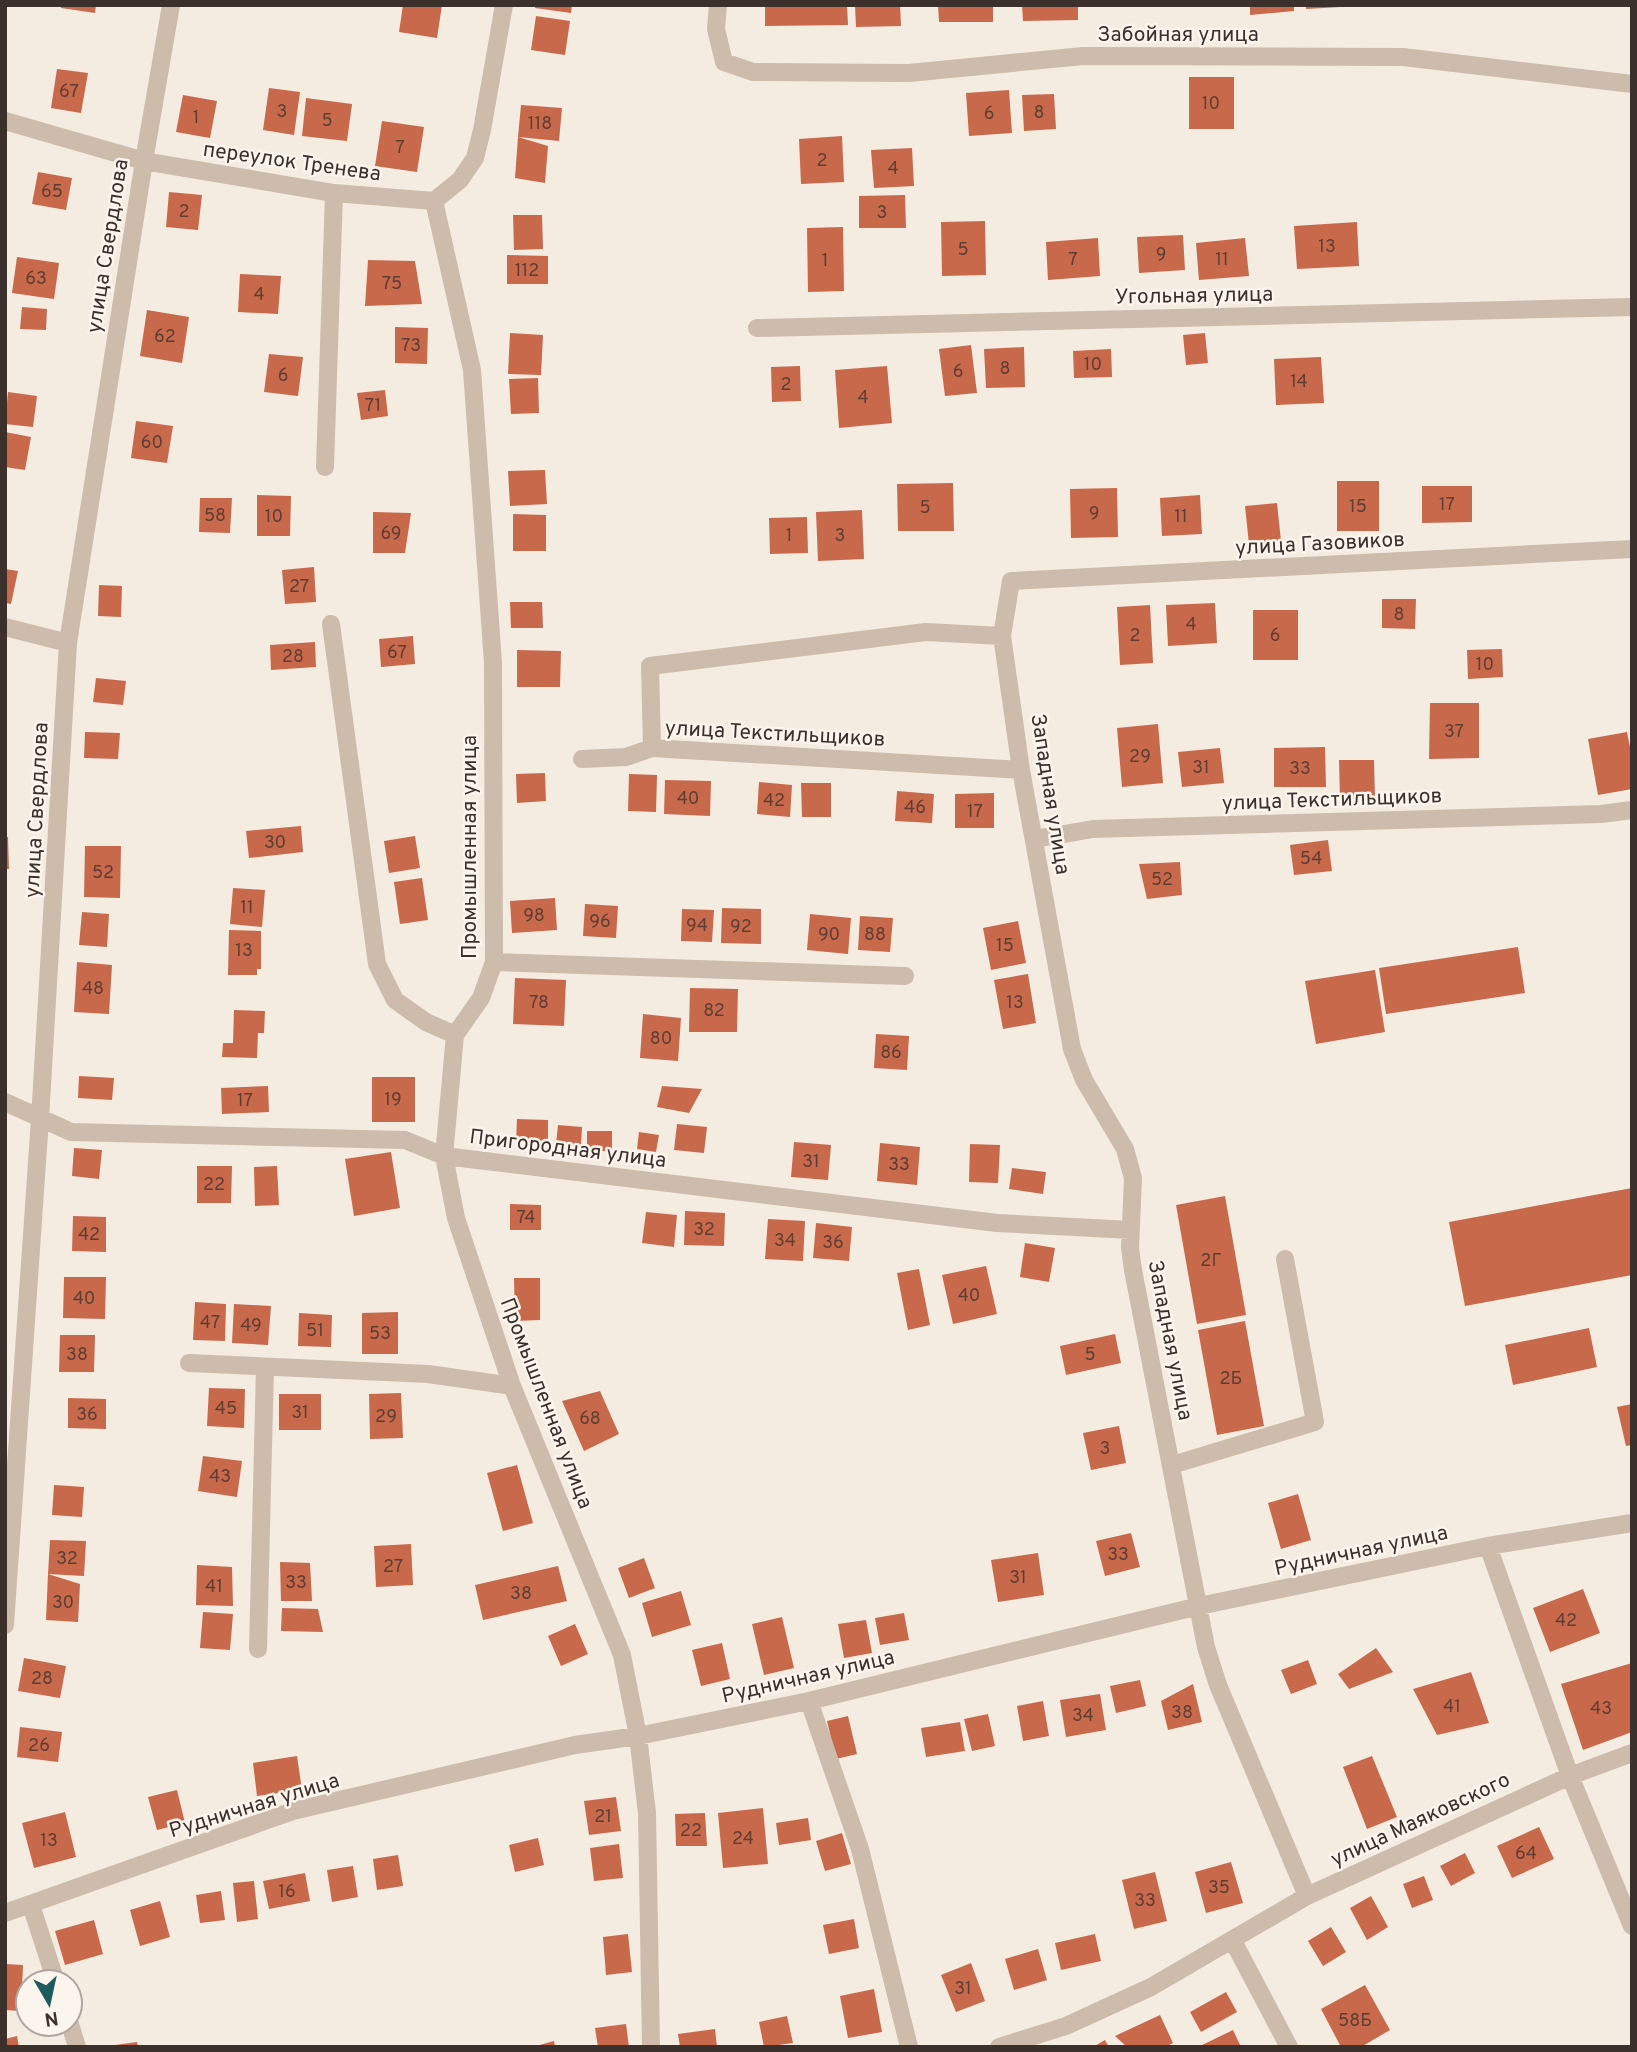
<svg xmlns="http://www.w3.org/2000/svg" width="1637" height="2052" font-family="Overpass,sans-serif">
<rect width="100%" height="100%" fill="#f4ebe1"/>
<path fill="#c8694b" d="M61 5H96L95 13 61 8Z
M403 5H442L437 38 399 32Z
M536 5H572L571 13 535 8Z
M765 5H847L848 25 765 26Z
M855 5H900L901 26 856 27Z
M938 5H993V22H939Z
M1022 5H1078V20L1023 21Z
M1250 5H1294V11L1250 15Z
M1306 5H1341V7L1306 9Z
M536 16 570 21 565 55 531 50Z
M57 69 88 73 81 113 51 108Z
M1189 77H1234V129H1189Z
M269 88 300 92 294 135 263 130Z
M1009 90 1012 133 969 136 966 93Z
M1054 94 1056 129 1024 131 1022 95Z
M183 95 217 101 210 138 176 132Z
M306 98 352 104 347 141 302 136Z
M521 105 562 108 559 141 518 137 548 146 545 183 515 178 518 137Z
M382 121 424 127 417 172 375 166Z
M842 136 844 182 801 184 799 139Z
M912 148 914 186 874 188 871 150Z
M38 172 72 178 66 210 32 204Z
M169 192 202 195 198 230 166 227Z
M905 195 906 228H859V196Z
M513 215H542L543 249 514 250Z
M985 221 986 275 942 276 941 222Z
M1357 222 1359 266 1297 269 1294 226Z
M843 227 844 291 808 292 807 228Z
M1183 235 1185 270 1139 273 1137 237Z
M1098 238 1100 276 1048 280 1046 242Z
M1245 238 1249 276 1199 280 1196 243Z
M507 255 548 256V284H507Z
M17 257 59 263 54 299 12 293Z
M368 260 415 261 422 304 365 306Z
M240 274 281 276 278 314 238 312Z
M22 307 47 309 46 330 20 329Z
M147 310 189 317 182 363 140 356Z
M395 327 428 328 427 364 395 363Z
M510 333 543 335 541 375 508 374Z
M1205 333 1208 363 1186 365 1183 335Z
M971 345 977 393 945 396 939 349Z
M1024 347 1025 387 986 388 984 349Z
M1111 349 1112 377 1074 378 1073 351Z
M269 354 303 357 298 396 264 392Z
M1321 357 1324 403 1276 405 1274 359Z
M800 366 801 401 772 402 771 367Z
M887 366 892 423 839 428 835 370Z
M538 378 539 413 511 414 509 379Z
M385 390 388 416 361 420 357 393Z
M8 392 37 396 33 427 5 424Z
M136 421 173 426 167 463 131 458Z
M5 432 31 437 25 470 5 467Z
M545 470 547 504 510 506 508 471Z
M1337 481H1379V531H1337Z
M953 483 954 531H898L897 484Z
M1422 486H1472V522L1422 523Z
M1117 488 1118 537 1071 538 1070 489Z
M257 495 291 496 290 536H257Z
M1200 495 1202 534 1162 536 1160 498Z
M200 498H232L230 533 199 532Z
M1277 503 1281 541 1249 544 1245 506Z
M862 510 864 559 818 561 816 512Z
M373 512 411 513 405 553H373Z
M513 514 546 515V551H513Z
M807 517 808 553 770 554 769 518Z
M314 567 316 602 285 604 282 570Z
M5 569 18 571 11 604 5 603Z
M99 585 122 586 121 617 98 616Z
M1382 599H1416L1415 629 1382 628Z
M510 602H542L543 628H511Z
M1215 603 1217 643 1168 646 1166 605Z
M1150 605 1153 663 1120 665 1117 607Z
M1253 610H1298V660H1253Z
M413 636 415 664 381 667 379 639Z
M315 642 316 667 271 670 270 645Z
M1502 649 1503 677 1468 679 1467 650Z
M517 650 561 651 560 687H517Z
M96 678 126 681 123 705 93 702Z
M1430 703H1479V758L1429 759Z
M1158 724 1163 783 1122 787 1117 728Z
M85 732 120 733 118 759 84 758Z
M1627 732 1632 757V789L1598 795 1588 739Z
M1325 747 1326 787H1274V748Z
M1220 748 1224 783 1182 787 1178 752Z
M1339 760H1374L1375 799 1340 800Z
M545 773 546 801 517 803 516 774Z
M629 774 657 775 656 812 628 811Z
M665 780 711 781 710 816 664 814Z
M759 782 792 785 790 817 757 814Z
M801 783H831V817H802Z
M897 791 934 794 932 823 895 821Z
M994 793V828H955V794Z
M301 826 303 852 249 858 246 831Z
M415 836 420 868 389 873 384 841Z
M5 837H8L9 869H5Z
M1328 840 1332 871 1294 875 1290 845Z
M85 846H121L120 898 84 897Z
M1180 862 1182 895 1147 899 1139 864Z
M422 878 428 920 400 924 394 882Z
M233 888 265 890 262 927 230 924Z
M555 898 557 930 512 933 510 901Z
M585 904 618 906 616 938 583 936Z
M722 908 761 909V944L721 943Z
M682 909 714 910 712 942 681 941Z
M82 912 109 914 107 947 79 945Z
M810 914 851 918 848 954 807 950Z
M860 916 893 918 890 952 858 950Z
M1018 921 1026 963 991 970 983 928Z
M229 930 261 931V969H257V975H228Z
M1518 947 1525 993 1386 1014 1379 968Z
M77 962 112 965 109 1014 74 1012Z
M1375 970 1385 1032 1316 1044 1305 981Z
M1028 974 1036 1023 1003 1029 994 980Z
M515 978 566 980 564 1026 513 1024Z
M690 988 738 989 737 1032H689Z
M234 1010 265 1011 264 1033H258L257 1058 222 1057 223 1043H233Z
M643 1014 681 1018 678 1061 640 1058Z
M876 1034 909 1036 907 1070 874 1068Z
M79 1076 114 1078 112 1100 78 1098Z
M372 1077H415V1122H372Z
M268 1086 269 1112 222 1114 221 1088Z
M662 1086 702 1089 689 1113 657 1107Z
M517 1119 548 1120V1144L516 1142Z
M677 1124 707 1127 704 1153 674 1150Z
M558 1125 582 1127 581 1146 556 1144Z
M587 1131H612V1151H587Z
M639 1132 659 1135 656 1152 637 1149Z
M794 1142 831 1145 828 1180 791 1177Z
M880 1143 920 1147 917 1185 877 1181Z
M970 1144 1000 1145 998 1183 969 1182Z
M74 1148 102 1150 99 1179 72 1176Z
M391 1152 400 1208 354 1216 345 1159Z
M197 1166H232L231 1203H197Z
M277 1166 279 1205 255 1206 254 1167Z
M1012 1168 1046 1172 1043 1194 1009 1189Z
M1632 1188V1275L1465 1306 1449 1222Z
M1225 1196 1246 1315 1197 1324 1176 1205Z
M510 1204 541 1205V1230H510Z
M685 1211 725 1213 724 1246 684 1245Z
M646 1212 677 1215 674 1247 642 1243Z
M73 1216 106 1217V1252L72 1251Z
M768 1219 805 1221 803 1261 765 1259Z
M816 1223 852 1227 849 1261 813 1258Z
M1025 1243 1055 1248 1049 1282 1020 1277Z
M986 1266 997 1314 953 1324 942 1275Z
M919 1269 930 1325 908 1330 897 1273Z
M64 1277H106L105 1319 63 1318Z
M514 1278H540V1320L515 1321Z
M195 1302 226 1304 225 1341 193 1340Z
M234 1304 271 1306 268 1345 232 1343Z
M398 1312V1354H362V1313Z
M299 1313 332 1315 331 1347 298 1346Z
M1245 1321 1264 1426 1217 1435 1198 1330Z
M1589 1328 1597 1367 1513 1385 1505 1345Z
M1115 1334 1121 1363 1066 1375 1060 1346Z
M60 1335H95L94 1372H59Z
M209 1388 245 1389 244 1428 207 1426Z
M600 1391 619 1434 584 1451 562 1401Z
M401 1393 403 1438 370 1439 369 1394Z
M279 1394H321V1430H279Z
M68 1398 106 1399V1429L68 1428Z
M1632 1404V1445L1626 1446 1617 1407Z
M1119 1426 1126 1463 1091 1470 1083 1433Z
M203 1456 242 1461 237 1497 198 1491Z
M517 1465 533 1523 503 1531 487 1473Z
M54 1485 84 1487 82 1517 52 1515Z
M1298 1494 1311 1540 1281 1549 1268 1503Z
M1131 1533 1140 1567 1105 1576 1096 1541Z
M50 1540 86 1541 84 1576 48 1574Z
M411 1544 413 1585 376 1587 374 1546Z
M1038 1553 1044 1595 998 1602 991 1560Z
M644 1558 655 1588 629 1598 618 1568Z
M280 1562 310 1563 312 1601H281Z
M197 1565 232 1567 233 1606 196 1605Z
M558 1566 567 1601 483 1620 475 1585Z
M48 1574 80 1584 78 1622 46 1620Z
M1583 1589 1600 1633 1550 1652 1533 1608Z
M681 1591 691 1625 652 1637 642 1603Z
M282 1608 318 1609 323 1632 281 1631Z
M203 1612 233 1614 230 1650 200 1648Z
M904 1613 909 1640 880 1645 875 1618Z
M782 1617 794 1668 764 1675 752 1624Z
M866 1620 872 1653 844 1658 838 1624Z
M575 1624 588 1654 561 1666 548 1636Z
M722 1643 730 1679 701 1686 692 1650Z
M1376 1648 1393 1672 1349 1689 1338 1674Z
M24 1658 66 1666 60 1698 18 1691Z
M1308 1660 1317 1684 1291 1694 1281 1670Z
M1632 1663V1732L1583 1750 1561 1684Z
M1471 1672 1489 1723 1437 1735 1413 1689Z
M1140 1680 1146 1706 1116 1713 1110 1686Z
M1193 1684 1202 1722 1168 1730 1161 1701Z
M1100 1694 1106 1730 1066 1737 1060 1700Z
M1043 1701 1049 1736 1023 1741 1017 1706Z
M988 1714 995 1746 972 1751 964 1719Z
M848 1716 857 1754 836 1759 827 1721Z
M960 1722 965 1751 926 1757 921 1728Z
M20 1727 62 1732 58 1762 17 1757Z
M297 1756 302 1790 257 1796 253 1763Z
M1372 1756 1397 1817 1367 1829 1343 1767Z
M177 1790 185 1823 157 1830 148 1797Z
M616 1797 621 1831 589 1835 584 1801Z
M763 1808 768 1864 723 1868 718 1813Z
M65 1812 76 1857 34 1868 22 1823Z
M705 1813 707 1846H676L675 1814Z
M808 1818 811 1840 779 1845 776 1823Z
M1539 1827 1554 1859 1512 1878 1497 1846Z
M842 1833 851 1864 825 1871 816 1841Z
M538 1838 544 1865 515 1872 509 1845Z
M619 1844 623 1878 594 1881 590 1848Z
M1465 1853 1475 1873 1451 1886 1440 1866Z
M398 1855 403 1886 377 1890 373 1859Z
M1231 1862 1243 1903 1206 1913 1195 1872Z
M353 1866 358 1897 332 1902 327 1870Z
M1155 1872 1167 1921 1134 1929 1122 1880Z
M305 1873 310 1901 269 1909 263 1881Z
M1424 1876 1433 1900 1412 1908 1403 1884Z
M254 1881 258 1919 237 1922 233 1883Z
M221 1891 225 1920 200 1923 196 1895Z
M1371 1896 1388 1927 1367 1940 1350 1908Z
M160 1901 170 1937 140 1946 130 1910Z
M854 1919 859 1948 829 1954 823 1925Z
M94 1920 103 1954 65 1965 55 1931Z
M1331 1927 1346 1952 1323 1966 1308 1941Z
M628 1934 632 1972 606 1975 603 1937Z
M1095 1934 1101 1961 1061 1970 1055 1943Z
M1038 1949 1047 1980 1014 1990 1005 1959Z
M971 1963 985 2001 956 2012 941 1975Z
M5 1964 23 1965 21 2011 5 2010Z
M1365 1985 1390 2030 1361 2047H1341L1321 2009Z
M874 1989 882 2032 848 2038 840 1996Z
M1226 1992 1237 2012 1201 2032 1190 2012Z
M1160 2015 1173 2043 1165 2047H1127L1115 2036Z
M787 2016 793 2043 764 2047 759 2022Z
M626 2024 629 2047H598L595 2028Z
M715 2029 717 2047H680L678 2034Z
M1233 2030 1241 2047H1198Z
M17 2036 19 2047H5V2039Z
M1105 2040 1109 2047H1093Z
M554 2041 555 2047H536V2046Z
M137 2042 138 2047H116L115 2045Z"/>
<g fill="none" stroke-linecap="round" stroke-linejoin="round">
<path stroke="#cdbbac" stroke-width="18" d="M504 5 482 130 475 158 460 180 434 201 472 370 493 663 494 962 481 998 455 1035 444 1156 456 1218 512 1386 622 1655 638 1736 647 1813 651 2047
M718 5 716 29 724 62 753 72 909 73 1083 56 1403 57 1632 84
M5 121 144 161 334 193 434 201
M757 328 1632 307
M325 467 334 193
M331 624 377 964 395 1000 426 1022 455 1035
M5 627 68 643
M652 748 1021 770
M582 759 626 757 652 748 650 666 926 632 1002 636
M1035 839 1093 829 1601 814 1632 810
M494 962 905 976
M5 1102 71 1132 405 1140 444 1156 997 1223 1131 1230
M189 1363 428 1374 512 1386
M1172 1465 1315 1422 1285 1259
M1488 1546 1570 1776 1632 1926
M5 1625 40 1119 68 643 144 161 171 5
M258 1649 265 1367
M809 1701 860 1849 909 2047
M1307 1896 1218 1685 1206 1647 1133 1270 1130 1248 1133 1178 1125 1149 1084 1080 1072 1049 1021 770 1002 636 1011 581 1632 549
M31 1905 56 1982
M5 1913 293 1811 575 1745 638 1736 809 1701 1199 1606 1488 1546 1632 1523
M1233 1941 1289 2047
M70 2024 77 2047
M999 2047 1066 2026 1151 1987 1307 1896 1570 1776 1632 1753"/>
</g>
<g text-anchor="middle" stroke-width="5" stroke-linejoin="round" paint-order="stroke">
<g font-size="18" fill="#5e3e33">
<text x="69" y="97">67</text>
<text x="1211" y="109">10</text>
<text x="282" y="117">3</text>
<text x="1039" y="118">8</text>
<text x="989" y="119">6</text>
<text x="196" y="123">1</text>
<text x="327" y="126">5</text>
<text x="540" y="129">118</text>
<text x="400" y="153">7</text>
<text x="822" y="166">2</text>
<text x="893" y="174">4</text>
<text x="52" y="197">65</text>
<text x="184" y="217">2</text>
<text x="882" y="218">3</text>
<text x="1327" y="252">13</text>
<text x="963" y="255">5</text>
<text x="1161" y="260">9</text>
<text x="1073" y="265">7</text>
<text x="1222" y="265">11</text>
<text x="825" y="266">1</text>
<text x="527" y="276">112</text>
<text x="36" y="284">63</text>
<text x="392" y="289">75</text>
<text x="259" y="300">4</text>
<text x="165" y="342">62</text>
<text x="411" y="351">73</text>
<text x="1093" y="370">10</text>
<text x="1005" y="374">8</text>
<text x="958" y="377">6</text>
<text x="283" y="381">6</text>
<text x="1299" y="387">14</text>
<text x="786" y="390">2</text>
<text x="863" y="403">4</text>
<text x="373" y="411">71</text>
<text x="152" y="448">60</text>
<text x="1447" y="510">17</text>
<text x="1358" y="512">15</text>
<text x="925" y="513">5</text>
<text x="1094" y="519">9</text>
<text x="215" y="521">58</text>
<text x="274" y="522">10</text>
<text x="1181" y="522">11</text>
<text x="391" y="539">69</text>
<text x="789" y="541">1</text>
<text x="840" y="541">3</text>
<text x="299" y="592">27</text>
<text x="1399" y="620">8</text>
<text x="1191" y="630">4</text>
<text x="1135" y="641">2</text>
<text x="1275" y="641">6</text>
<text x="397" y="658">67</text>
<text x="293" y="662">28</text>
<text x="1485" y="670">10</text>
<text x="1454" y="737">37</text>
<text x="1140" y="762">29</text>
<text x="1201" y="773">31</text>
<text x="1300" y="774">33</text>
<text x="688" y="804">40</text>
<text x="774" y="806">42</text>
<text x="915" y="813">46</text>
<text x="975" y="817">17</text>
<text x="275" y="848">30</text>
<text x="1311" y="864">54</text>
<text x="103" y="878">52</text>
<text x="1162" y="885">52</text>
<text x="247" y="913">11</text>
<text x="534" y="921">98</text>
<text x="600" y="927">96</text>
<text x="697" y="931">94</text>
<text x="741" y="932">92</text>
<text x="829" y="940">90</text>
<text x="875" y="940">88</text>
<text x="1005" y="951">15</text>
<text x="244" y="956">13</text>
<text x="93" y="994">48</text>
<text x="539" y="1008">78</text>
<text x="1015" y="1008">13</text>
<text x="714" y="1016">82</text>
<text x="661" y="1044">80</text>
<text x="891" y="1058">86</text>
<text x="393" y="1105">19</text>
<text x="245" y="1106">17</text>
<text x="811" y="1167">31</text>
<text x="899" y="1170">33</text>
<text x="214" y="1190">22</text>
<text x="526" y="1223">74</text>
<text x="704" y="1235">32</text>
<text x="89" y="1240">42</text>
<text x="785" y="1246">34</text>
<text x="833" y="1248">36</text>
<text x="1211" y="1266">2Г</text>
<text x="969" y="1301">40</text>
<text x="84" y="1304">40</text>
<text x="210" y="1328">47</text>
<text x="251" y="1331">49</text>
<text x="315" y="1336">51</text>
<text x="380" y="1339">53</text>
<text x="77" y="1360">38</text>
<text x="1090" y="1360">5</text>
<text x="1231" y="1384">2Б</text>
<text x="226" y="1414">45</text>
<text x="300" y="1418">31</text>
<text x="87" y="1420">36</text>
<text x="386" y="1422">29</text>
<text x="590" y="1424">68</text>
<text x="1105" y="1454">3</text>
<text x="220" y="1482">43</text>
<text x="1118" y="1560">33</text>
<text x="67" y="1564">32</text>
<text x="393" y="1572">27</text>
<text x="1018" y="1583">31</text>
<text x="296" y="1588">33</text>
<text x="214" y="1592">41</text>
<text x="521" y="1599">38</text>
<text x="63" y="1608">30</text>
<text x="1566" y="1626">42</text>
<text x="42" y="1684">28</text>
<text x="1452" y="1712">41</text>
<text x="1601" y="1714">43</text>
<text x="1182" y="1718">38</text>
<text x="1083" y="1721">34</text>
<text x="39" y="1751">26</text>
<text x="603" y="1822">21</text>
<text x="691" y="1836">22</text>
<text x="743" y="1844">24</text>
<text x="49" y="1846">13</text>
<text x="1526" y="1859">64</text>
<text x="1219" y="1893">35</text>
<text x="287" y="1897">16</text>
<text x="1145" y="1906">33</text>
<text x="963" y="1994">31</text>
<text x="1355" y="2026">58Б</text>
</g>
<g font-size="21" fill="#3b302b" stroke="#fbf5ee">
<text x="1178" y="41">Забойная улица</text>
<text transform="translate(292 161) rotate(8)" y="7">переулок Тренева</text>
<text transform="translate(107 246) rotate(-81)" y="7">улица Свердлова</text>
<text transform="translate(1194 295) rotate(-1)" y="7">Угольная улица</text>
<text transform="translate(1320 543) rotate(-3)" y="7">улица Газовиков</text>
<text transform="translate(775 733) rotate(3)" y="7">улица Текстильщиков</text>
<text transform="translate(1051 794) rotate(81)" y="7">Западная улица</text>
<text transform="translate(1332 799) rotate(-2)" y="7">улица Текстильщиков</text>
<text transform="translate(36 810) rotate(-87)" y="7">улица Свердлова</text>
<text transform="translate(469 847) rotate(-90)" y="7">Промышленная улица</text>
<text transform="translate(568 1148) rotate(7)" y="7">Пригородная улица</text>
<text transform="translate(1171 1340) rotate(79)" y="7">Западная улица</text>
<text transform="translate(547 1403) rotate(69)" y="7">Промышленная улица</text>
<text transform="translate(1361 1550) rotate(-12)" y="7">Рудничная улица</text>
<text transform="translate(808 1676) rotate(-13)" y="7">Рудничная улица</text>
<text transform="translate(254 1805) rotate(-17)" y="7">Рудничная улица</text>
<text transform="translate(1420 1819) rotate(-25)" y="7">улица Маяковского</text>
</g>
</g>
<rect width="1637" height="2052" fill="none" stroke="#3b302b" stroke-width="14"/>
<g transform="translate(49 2003) rotate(171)"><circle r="33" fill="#fbf5ee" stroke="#aea6a0" stroke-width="2"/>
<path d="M0-5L12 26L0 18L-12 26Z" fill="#1f5a5e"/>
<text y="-10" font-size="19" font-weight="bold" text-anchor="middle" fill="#3b302b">N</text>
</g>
</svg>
